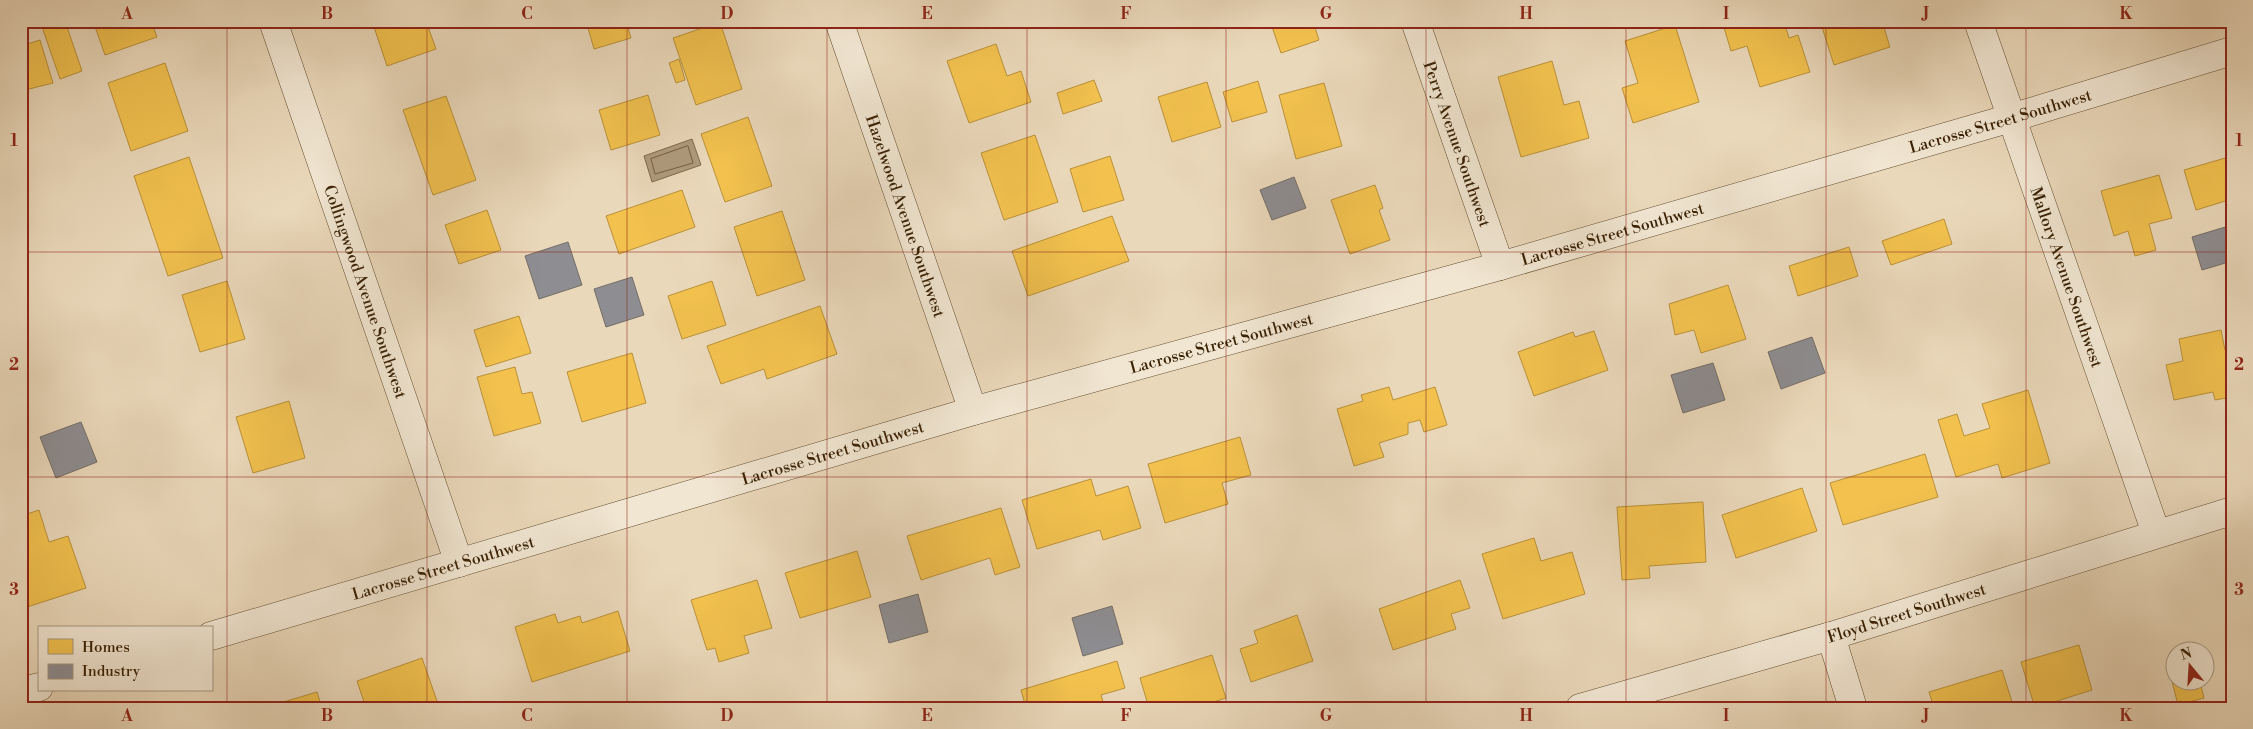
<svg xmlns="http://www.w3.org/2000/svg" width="2253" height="729" font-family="'Libre Bodoni',serif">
<rect width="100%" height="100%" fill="#ead8ba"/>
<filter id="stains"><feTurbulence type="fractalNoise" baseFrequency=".004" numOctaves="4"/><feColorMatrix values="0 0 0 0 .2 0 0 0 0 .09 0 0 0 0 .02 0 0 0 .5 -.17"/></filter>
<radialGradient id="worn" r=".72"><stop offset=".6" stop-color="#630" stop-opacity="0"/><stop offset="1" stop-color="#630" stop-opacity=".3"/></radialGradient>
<path fill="#ae9a7c" stroke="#7f6a4c" d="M692 139 701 165 652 182 644 156Z"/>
<path fill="#f2c14e" stroke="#ba9138" d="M40 21H65L82 71 60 79Z
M93 21H151L157 37 105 55Z
M372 21H426L436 49 387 66Z
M586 21H626L631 38 594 49Z
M936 21H960L938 28Z
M1270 21H1313L1319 40 1281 53Z
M1722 21H1784L1789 38 1798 35 1810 72 1760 87 1747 46 1731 51Z
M1835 21H1882L1890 47 1834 65 1822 27 1835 23Z
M720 22 742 89 696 105 673 38Z
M1675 25 1699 102 1633 123 1622 88 1638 83 1625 41Z
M40 40 53 83 21 91V46Z
M996 44 1007 76 1021 71 1031 102 969 123 947 61Z
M679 59 685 80 676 83 669 63Z
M1552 61 1564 105 1579 101 1589 138 1521 157 1498 77Z
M165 63 188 131 131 151 108 83Z
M1094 80 1102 101 1063 114 1057 93Z
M1258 81 1267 112 1232 122 1223 92Z
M1207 82 1221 127 1172 142 1158 97Z
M1324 83 1342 146 1296 159 1279 95Z
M648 95 660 135 611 150 599 110Z
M446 96 476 180 433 195 403 110Z
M748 117 772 186 725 202 701 134Z
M1035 135 1058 202 1004 220 981 153Z
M1110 156 1124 200 1083 212 1070 169Z
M2232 156V199L2196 210 2184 170Z
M189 157 223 258 168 276 134 176Z
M2159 175 2172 218 2149 224 2156 250 2135 256 2128 231 2114 236 2101 191Z
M1375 185 1383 208 1379 210 1390 240 1350 254 1331 200Z
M682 190 695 227 619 254 606 216Z
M487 210 501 250 459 264 445 225Z
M782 211 805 280 757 296 734 227Z
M1112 216 1129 261 1028 296 1012 251Z
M1944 219 1952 244 1891 265 1882 241Z
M1849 247 1858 276 1798 296 1789 266Z
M227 281 245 339 200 352 182 295Z
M712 281 726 325 682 339 668 296Z
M1728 285 1746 339 1701 353 1694 330 1675 335 1669 304Z
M820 306 837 354 767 379 764 369 721 384 707 346Z
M519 316 531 353 486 367 474 330Z
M2221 330 2225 350 2232 349V397L2215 400 2213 392 2174 400 2166 365 2183 361 2179 339Z
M1594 331 1608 370 1534 396 1518 352 1573 332 1575 337Z
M632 353 646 403 582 422 567 372Z
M515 367 522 394 532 392 541 423 494 436 477 377Z
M1389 387 1393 400 1435 387 1447 425 1424 432 1420 420 1408 423V434L1379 443 1384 457 1354 466 1337 409 1363 401 1361 395Z
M2028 390 2050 463 2002 478 1998 464 1956 477 1938 420 1957 414 1964 436 1990 428 1982 404Z
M289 401 305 458 253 473 236 417Z
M1240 437 1251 475 1222 483 1228 504 1165 523 1148 464Z
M21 443 28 472 21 474Z
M1925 454 1938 497 1843 525 1830 483Z
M1091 479 1096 496 1128 486 1141 528 1103 540 1100 530 1037 549 1022 500Z
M1802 488 1817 531 1736 558 1722 515Z
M1703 502 1706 562 1649 566 1650 578 1622 580 1617 507Z
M1001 508 1020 567 995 575 990 558 921 580 907 536Z
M39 510 49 542 68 536 86 588 21 609V516Z
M1534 538 1541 561 1572 552 1585 594 1503 619 1482 554Z
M857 551 871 597 800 618 785 573Z
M757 580 772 628 744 636 749 653 719 662 715 648 707 650 691 600Z
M1460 580 1470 608 1451 614 1456 629 1393 650 1379 609Z
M618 611 630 651 532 682 515 627 555 614 558 623 580 616 582 623Z
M1297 615 1313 661 1251 682 1240 649 1258 643 1254 631Z
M2079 645 2092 690 2035 708 2021 662Z
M1212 655 1226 698 1195 708H1149L1140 678Z
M422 658 438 704 428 708H366L357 681Z
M1117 661 1125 688 1101 695 1105 708H1026L1021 690Z
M2176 664V682H2200L2204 698 2178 705 2168 666Z
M2002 670 2014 708H1934L1929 692Z
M317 692 322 708H263Z
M1006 701 1008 708H985Z
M933 703 935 708H917Z"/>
<path fill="#8d8d92" stroke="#746d67" d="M1294 177 1306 208 1272 220 1260 190Z
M2232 225V261L2202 270 2192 237Z
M568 242 582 285 539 299 525 256Z
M632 277 644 315 606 327 594 289Z
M1812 337 1825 373 1781 389 1768 352Z
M1713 363 1725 400 1683 413 1671 375Z
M81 422 97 462 56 478 40 437Z
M918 594 928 632 889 643 879 605Z
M1112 606 1123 644 1083 656 1072 618Z"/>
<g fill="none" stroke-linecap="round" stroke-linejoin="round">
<path stroke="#745e40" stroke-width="1" d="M688 146 693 163 655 174 651 159Z"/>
<g stroke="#654f32" stroke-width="29">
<g id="street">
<path id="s1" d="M273 21 459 563"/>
<path id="s2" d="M839 21 973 411"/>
<path id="s3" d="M1415 21 1500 266"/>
<path id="s4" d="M1978 21 2156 533"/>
<path id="s5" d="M211 636 973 411 1500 266 2011 118 2232 51"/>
<path d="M1831 636 1853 708"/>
<path d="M21 692 39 687"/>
<path id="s6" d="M1580 708 1831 636 2232 511"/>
</g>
</g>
<use href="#street" stroke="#f1e6d2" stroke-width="28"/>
</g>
<path fill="none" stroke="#8f2418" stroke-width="1" stroke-opacity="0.55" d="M227 21V708M427 21V708M627 21V708M827 21V708M1027 21V708M1226 21V708M1426 21V708M1626 21V708M1826 21V708M2026 21V708M21 252H2232M21 477H2232"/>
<g text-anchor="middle" stroke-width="5" stroke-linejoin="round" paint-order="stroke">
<g font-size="16" fill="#392104" stroke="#f1e6d2">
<text dy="6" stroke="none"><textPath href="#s5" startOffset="1862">Lacrosse Street Southwest</textPath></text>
<text dy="6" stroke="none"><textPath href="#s3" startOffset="130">Perry Avenue Southwest</textPath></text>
<text dy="6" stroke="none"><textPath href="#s2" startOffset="206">Hazelwood Avenue Southwest</textPath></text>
<text dy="6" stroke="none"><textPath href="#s5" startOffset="1458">Lacrosse Street Southwest</textPath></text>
<text dy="6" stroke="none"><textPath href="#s4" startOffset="271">Mallory Avenue Southwest</textPath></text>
<text dy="6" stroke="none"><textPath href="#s1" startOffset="286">Collingwood Avenue Southwest</textPath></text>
<text dy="6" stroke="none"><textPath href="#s5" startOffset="1052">Lacrosse Street Southwest</textPath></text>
<text dy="6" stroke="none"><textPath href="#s5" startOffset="648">Lacrosse Street Southwest</textPath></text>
<text dy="6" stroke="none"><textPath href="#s5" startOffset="242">Lacrosse Street Southwest</textPath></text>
<text dy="6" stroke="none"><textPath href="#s6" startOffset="340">Floyd Street Southwest</textPath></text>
</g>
</g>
<rect width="2253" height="729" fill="none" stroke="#ead8ba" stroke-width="55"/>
<rect x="38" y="626" width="175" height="65" fill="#f1e6d2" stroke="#a79780"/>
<rect x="48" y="639" width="25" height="15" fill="#f2c14e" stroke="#a79780"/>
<text x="82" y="652" font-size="15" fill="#392104">Homes</text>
<rect x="48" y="664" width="25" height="15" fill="#8d8d92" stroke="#a79780"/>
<text x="82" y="676" font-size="15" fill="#392104">Industry</text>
<g transform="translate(2190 666) rotate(342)"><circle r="24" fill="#f1e6d2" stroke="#a79780"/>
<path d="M0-4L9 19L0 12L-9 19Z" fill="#8f2418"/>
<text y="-8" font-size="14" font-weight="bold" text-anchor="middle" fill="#392104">N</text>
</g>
<rect x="28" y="28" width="2198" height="674" fill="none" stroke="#8f2418" stroke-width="2"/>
<g font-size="16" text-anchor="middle" font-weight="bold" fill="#8f2418">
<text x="127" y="19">A</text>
<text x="327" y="19">B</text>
<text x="527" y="19">C</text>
<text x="727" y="19">D</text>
<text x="927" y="19">E</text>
<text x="1126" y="19">F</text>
<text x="1326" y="19">G</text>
<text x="1526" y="19">H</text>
<text x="1726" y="19">I</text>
<text x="1926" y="19">J</text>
<text x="2126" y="19">K</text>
<text x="14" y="146">1</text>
<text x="2239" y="146">1</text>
<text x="14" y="370">2</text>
<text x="2239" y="370">2</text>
<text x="14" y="595">3</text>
<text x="2239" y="595">3</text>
<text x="127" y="721">A</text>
<text x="327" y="721">B</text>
<text x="527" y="721">C</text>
<text x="727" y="721">D</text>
<text x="927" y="721">E</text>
<text x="1126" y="721">F</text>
<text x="1326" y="721">G</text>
<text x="1526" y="721">H</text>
<text x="1726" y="721">I</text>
<text x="1926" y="721">J</text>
<text x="2126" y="721">K</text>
</g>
<rect width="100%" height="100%" filter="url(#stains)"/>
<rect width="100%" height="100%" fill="url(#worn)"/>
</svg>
